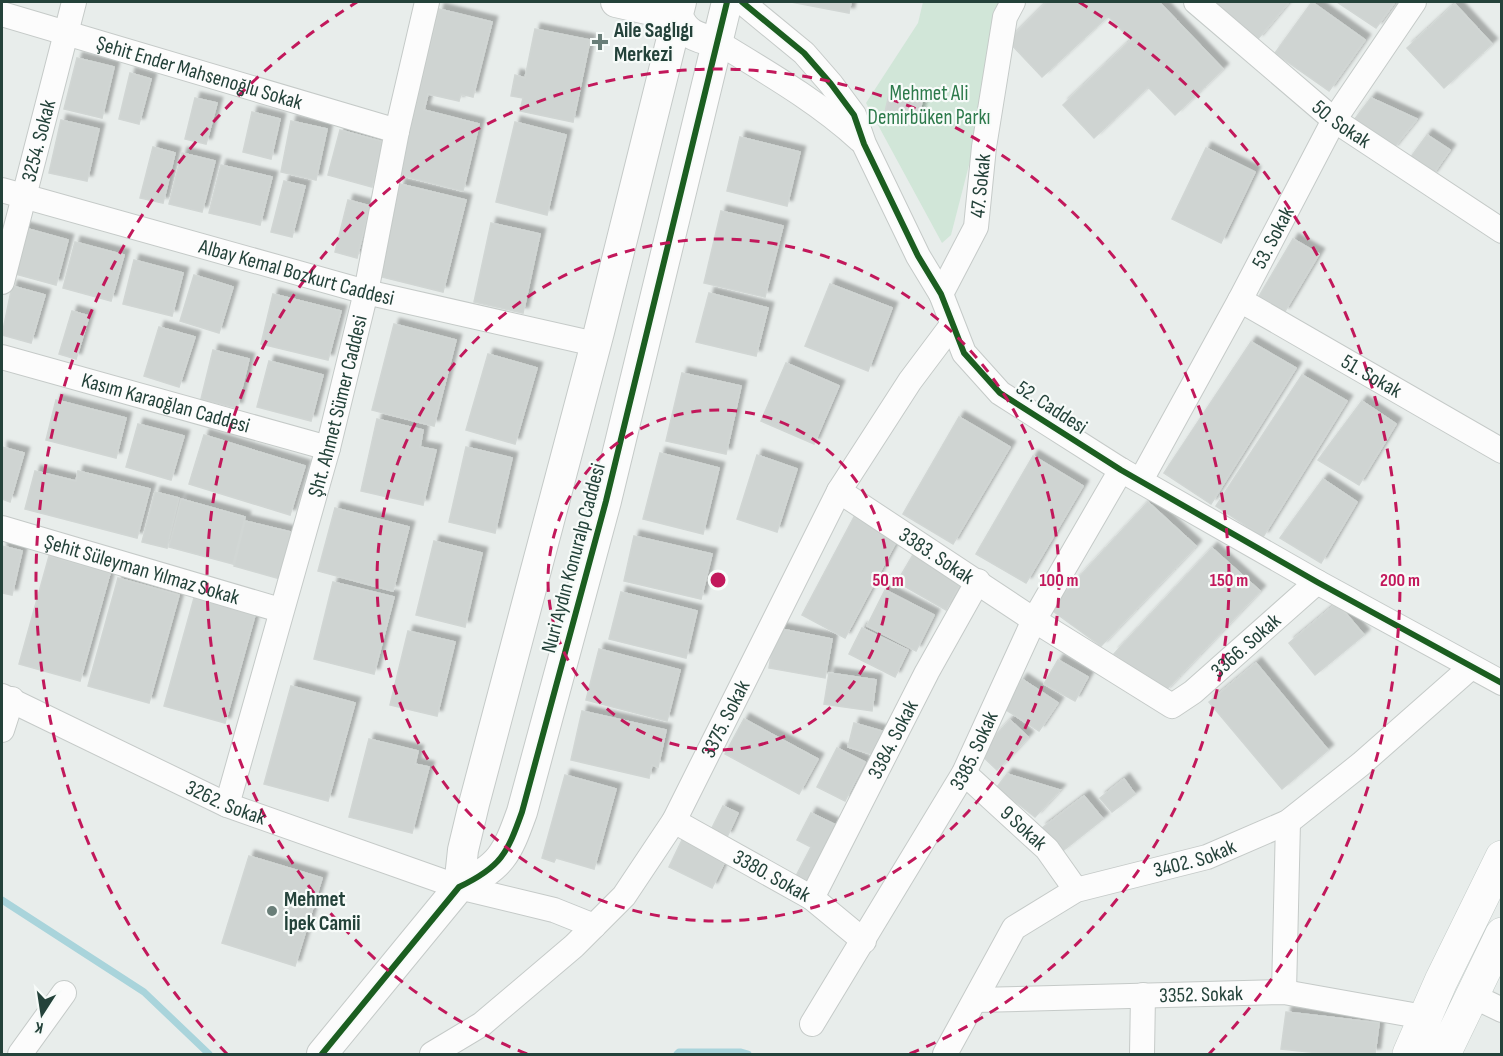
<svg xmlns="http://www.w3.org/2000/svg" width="1503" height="1056" font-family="'Sofia Sans Condensed',sans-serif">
<defs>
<filter id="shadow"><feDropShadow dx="5.5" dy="-5.5" stdDeviation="1.5" flood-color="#0004"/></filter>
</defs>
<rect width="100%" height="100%" fill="#e8edeb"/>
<path fill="#d1e6d8" d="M923 2H1018L1004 29 951 235 942 243 866 103 918 23Z"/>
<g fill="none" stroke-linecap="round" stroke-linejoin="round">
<path stroke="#a9d4db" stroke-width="7" d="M2 900 144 992 209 1054
M677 1054 679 1052H741L748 1054"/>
</g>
<path fill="#cfd4d2" stroke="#d1d6d4" stroke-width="1.5" filter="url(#shadow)" d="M791 2H851L849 13Z
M1047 2H1159L1223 69 1175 115 1148 87 1094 138 1063 105 1131 40 1108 16 1042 77 1008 41Z
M1214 2H1289L1257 40 1212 4Z
M1312 2 1365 40 1329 91 1275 53Z
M1337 2H1395L1376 28Z
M1455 4 1492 44 1444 88 1407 48Z
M439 9 492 22 473 97 461 94 459 101 428 94 424 110 479 124 463 191 399 175Z
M535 29 590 40 573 122 520 111 523 98 511 96 515 75 525 78Z
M77 58 114 67 102 118 64 109Z
M130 73 151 79 139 124 119 119Z
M889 94 922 102 916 125 884 117Z
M195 98 217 103 206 144 185 139Z
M1371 98 1417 119 1392 150 1354 120Z
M252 112 280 119 271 159 243 152Z
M61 120 99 129 87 181 49 173Z
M291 121 327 129 316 180 281 172Z
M515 122 566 135 547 215 496 202Z
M340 130 384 142 372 187 328 175Z
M1427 135 1450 150 1431 177 1408 161Z
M740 137 800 152 787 206 727 191Z
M153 147 175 153 163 203 140 198Z
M1206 148 1255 172 1221 243 1172 219Z
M182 153 215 161 202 212 169 204Z
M221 165 272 177 260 225 209 213Z
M284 181 305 186 292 237 271 232Z
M400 184 466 200 443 292 378 276Z
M348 200 370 206 357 258 335 252Z
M721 211 783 226 765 297 704 283Z
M491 223 540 234 523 313 474 302Z
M21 227 68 240 56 285 8 272Z
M1293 239 1319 254 1284 313 1258 298Z
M75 242 124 255 111 301 63 288Z
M134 260 183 273 172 316 123 304Z
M194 275 233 287 219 333 180 321Z
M830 284 892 308 868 371 805 346Z
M12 286 45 295 31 343 2 335Z
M709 293 768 308 756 356 696 342Z
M273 294 341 311 328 360 261 344Z
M72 311 89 316 76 359 59 354Z
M394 324 456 340 434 426 372 410Z
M159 327 195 337 179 387 144 376Z
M1251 342 1296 368 1211 504 1164 473Z
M213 350 249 359 237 408 201 399Z
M488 354 537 368 515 444 466 430Z
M269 361 323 375 311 421 257 407Z
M786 363 839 386 814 444 761 421Z
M682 373 741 386 726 454 666 441Z
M1302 375 1347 401 1263 537 1216 506Z
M56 400 126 418 116 458 46 440Z
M1362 401 1396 424 1359 485 1318 460Z
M959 417 1010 447 953 544 903 514Z
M377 419 423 430 420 447 436 450 423 505 361 491Z
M138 424 184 436 171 480 126 467Z
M204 435 305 466 290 515 189 484Z
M2 447 24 453 10 502 2 499Z
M466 447 512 458 495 533 449 522Z
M660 453 719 468 703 534 643 519Z
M757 455 797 469 777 532 737 519Z
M1033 456 1083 486 1026 583 976 554Z
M35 471 76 481 78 471 150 489 137 538 25 509Z
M1323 479 1357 502 1321 563 1280 538Z
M155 492 179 498 167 548 142 542Z
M181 499 245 517 233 564 169 547Z
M1148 502 1196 546 1101 646 1050 609Z
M335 508 409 527 393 591 318 571Z
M854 517 897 540 845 638 802 615Z
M245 521 295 533 284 580 234 566Z
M634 536 712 554 701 599 624 581Z
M434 541 482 553 465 627 416 615Z
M2 546 22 551 12 595 2 593Z
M1212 548 1260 591 1164 692 1114 654Z
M914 553 962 581 946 610 897 582Z
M49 556 110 573 80 681 19 664Z
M118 578 179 595 149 703 88 686Z
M333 582 394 597 374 674 314 659Z
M885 590 934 615 916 651 867 626Z
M621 592 697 611 686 658 609 639Z
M194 598 255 615 225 723 164 706Z
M1337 603 1364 635 1315 675 1289 643Z
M776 628 832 639 825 678 769 668Z
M862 628 908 650 895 677 849 654Z
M408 631 455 642 437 716 390 705Z
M599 649 680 670 667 721 586 700Z
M1058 660 1088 677 1075 701 1044 684Z
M1256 663 1328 750 1282 789 1209 702Z
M829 673 876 680 872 711 824 704Z
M1022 679 1058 703 1039 731 1003 708Z
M291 686 355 703 328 801 264 784Z
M582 711 666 730 658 767 652 765 649 778 571 760Z
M744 719 818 759 799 794 725 754Z
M1010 720 1028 737 997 770 979 753Z
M854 723 885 732 878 756 848 747Z
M369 739 418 751 415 764 429 767 412 833 349 817Z
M837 748 865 762 845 801 817 787Z
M1007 774 1060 790 1035 817 997 787Z
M565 775 616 789 594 869 556 858 554 862 542 858Z
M1124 779 1135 794 1112 812 1100 798Z
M1084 796 1103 819 1060 853 1041 829Z
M723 806 738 813 727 837 711 830Z
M811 813 840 827 810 886 795 878 811 847 797 840Z
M684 836 727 857 712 888 669 867Z
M249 856 322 878 295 966 222 943Z
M1286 1012 1379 1023 1375 1054H1329L1281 1049Z"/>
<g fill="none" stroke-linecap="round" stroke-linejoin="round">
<g stroke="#c5cac8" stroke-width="26">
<g id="minor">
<path d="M742 2 804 53 831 84 854 115 864 144 918 256 941 294 964 353 1000 393 1121 470 1317 582 1502 683"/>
<path id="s1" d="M1196 2 1334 120 1502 231"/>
<path id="s2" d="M2 14 397 131"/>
<path d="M719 43C768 73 817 101 860 140"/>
<path id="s3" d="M2 190 366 292 595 344"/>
<path id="s4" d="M2 282 74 2"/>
<path id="s5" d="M941 294 976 227 984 147 1005 17 1013 2"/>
<path id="s6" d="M1240 300 1502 451"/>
<path id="s7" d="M2 357 328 448"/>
<path id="s8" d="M1141 480 1240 300 1334 120 1414 2"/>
<path id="s9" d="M839 491 1034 620 1172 706 1193 692 1317 582"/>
<path id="s10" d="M2 528 280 610"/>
<path id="s11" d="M2 696 227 805 459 887 554 910 594 926"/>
<path d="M2 730 12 699"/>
<path id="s12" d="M964 773 1047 849 1076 890"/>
<path id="s13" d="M227 805 328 448 366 292 397 131 427 2"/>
<path id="s14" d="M674 821 812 898 864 941"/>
<path id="s15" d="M812 898 927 672 978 581"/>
<path d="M1284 992 1288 822"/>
<path d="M1471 995 1502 1010"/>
<path id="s16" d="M976 1000 1284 992 1424 1017"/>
<path id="s17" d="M812 1024 964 773 1034 620 1121 470"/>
<path d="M20 1054 64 993"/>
<path id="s18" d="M432 1054 482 1024 574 946 624 896 674 821 839 491 910 381 952 325"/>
<path id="s19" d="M945 1054 1014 928 1076 890 1207 857 1288 822 1361 764 1470 668"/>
<path d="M1142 1054 1143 995"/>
</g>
</g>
<g stroke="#c5cac8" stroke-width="32">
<path id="tertiary" d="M616 2 678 16C685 36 700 38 719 43
M459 887 463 850 474 804 599 332 681 2
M322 1054 459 887C501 867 507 854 522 812L606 501 727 2"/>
</g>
<g stroke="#c3cbc8" stroke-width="34">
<path id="secondary" d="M1409 1054 1441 981 1502 857
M1444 1054 1502 934"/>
</g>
<use href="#minor" stroke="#fcfcfc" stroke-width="24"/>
<use href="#tertiary" stroke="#fcfcfc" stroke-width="30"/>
<use href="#secondary" stroke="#fcfcfc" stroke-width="33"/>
<g stroke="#f7fbf9" stroke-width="10">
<path id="cycleway" d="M742 2 804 53 831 84 854 115 864 144 918 256 941 294 964 353 1000 393 1121 470 1317 582 1502 683
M322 1054 459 887C501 867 507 854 522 812L606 501 727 2"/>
</g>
<use href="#cycleway" stroke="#1b5e20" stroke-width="6"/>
</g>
<g fill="none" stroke="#c2185b" stroke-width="3" stroke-dasharray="10 8">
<circle cx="718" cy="580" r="170"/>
<circle cx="718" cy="580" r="341"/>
<path d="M527 1054A511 511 0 1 1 909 1054"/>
<path d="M227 1054A682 682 0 0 1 357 2M1079 2A682 682 0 0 1 1209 1054"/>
</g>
<g fill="#697e78" stroke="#f7fbf9" stroke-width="2">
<path d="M597 33h6v6h6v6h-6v6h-6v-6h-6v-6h6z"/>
<circle cx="272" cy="911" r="6"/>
</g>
<g text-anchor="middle" stroke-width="4.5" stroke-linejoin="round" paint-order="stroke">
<g font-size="21" font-weight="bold" fill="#24423a" stroke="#f7fbf9" text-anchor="start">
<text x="614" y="37">Aile Saglıgı<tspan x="614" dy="24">Merkezi</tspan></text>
<text x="284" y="906">Mehmet<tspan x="284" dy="24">İpek Camii</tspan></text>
</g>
<g font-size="21" fill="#24423a" stroke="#f7fbf9">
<text dy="7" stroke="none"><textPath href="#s2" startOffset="206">Şehit Ender Mahsenoğlu Sokak</textPath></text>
<text dy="7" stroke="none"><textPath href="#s1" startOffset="190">50. Sokak</textPath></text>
<text dy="7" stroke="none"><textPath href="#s4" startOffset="146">3254. Sokak</textPath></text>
<text dy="7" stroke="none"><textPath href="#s5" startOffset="117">47. Sokak</textPath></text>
<text dy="7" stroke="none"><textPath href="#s8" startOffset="276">53. Sokak</textPath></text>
<text dy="7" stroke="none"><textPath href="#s3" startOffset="306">Albay Kemal Bozkurt Caddesi</textPath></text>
<text dy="7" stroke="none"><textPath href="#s6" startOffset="152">51. Sokak</textPath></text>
<text dy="7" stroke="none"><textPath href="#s7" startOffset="170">Kasım Karaoğlan Caddesi</textPath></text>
<text dy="7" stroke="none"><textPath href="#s13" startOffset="414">Şht. Ahmet Sümer Caddesi</textPath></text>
<text transform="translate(1052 407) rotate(33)" y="7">52. Caddesi</text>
<text dy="7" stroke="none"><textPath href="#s9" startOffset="117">3383. Sokak</textPath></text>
<text transform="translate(573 558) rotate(-75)" y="7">Nuri Aydın Konuralp Caddesi</text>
<text dy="7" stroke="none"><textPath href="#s10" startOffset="146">Şehit Süleyman Yılmaz Sokak</textPath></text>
<text dy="7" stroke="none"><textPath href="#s9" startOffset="492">3366. Sokak</textPath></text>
<text dy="7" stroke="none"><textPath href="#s18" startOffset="454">3375. Sokak</textPath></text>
<text dy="7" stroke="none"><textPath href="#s15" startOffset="178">3384. Sokak</textPath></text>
<text dy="7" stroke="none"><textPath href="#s17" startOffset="318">3385. Sokak</textPath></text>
<text dy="7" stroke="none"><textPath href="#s11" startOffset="248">3262. Sokak</textPath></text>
<text dy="7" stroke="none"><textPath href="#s12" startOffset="81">9 Sokak</textPath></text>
<text dy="7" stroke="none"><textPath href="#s19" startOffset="339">3402. Sokak</textPath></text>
<text dy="7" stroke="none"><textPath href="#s14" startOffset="112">3380. Sokak</textPath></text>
<text dy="7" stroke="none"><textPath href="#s16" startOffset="225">3352. Sokak</textPath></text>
</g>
<g font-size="21" fill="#2d7a4b" stroke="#f7fbf9">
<text x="929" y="100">Mehmet Ali<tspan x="929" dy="24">Demirbüken Parkı</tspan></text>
</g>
</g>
<circle cx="718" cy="580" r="9" fill="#c2185b" stroke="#f7fbf9" stroke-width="3"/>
<g font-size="18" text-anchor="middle" font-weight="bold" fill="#c2185b" stroke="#f7fbf9" stroke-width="4.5" stroke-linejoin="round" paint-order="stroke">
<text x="888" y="586">50 m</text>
<text x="1059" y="586">100 m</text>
<text x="1229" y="586">150 m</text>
<text x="1400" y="586">200 m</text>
</g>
<rect width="1503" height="1056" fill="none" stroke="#24423a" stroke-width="6"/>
<g transform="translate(42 1014) rotate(192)" stroke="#f7fbf9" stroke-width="4.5" paint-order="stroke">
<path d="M0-4.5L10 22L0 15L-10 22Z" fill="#24423a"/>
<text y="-9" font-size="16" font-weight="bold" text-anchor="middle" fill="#24423a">K</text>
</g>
</svg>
